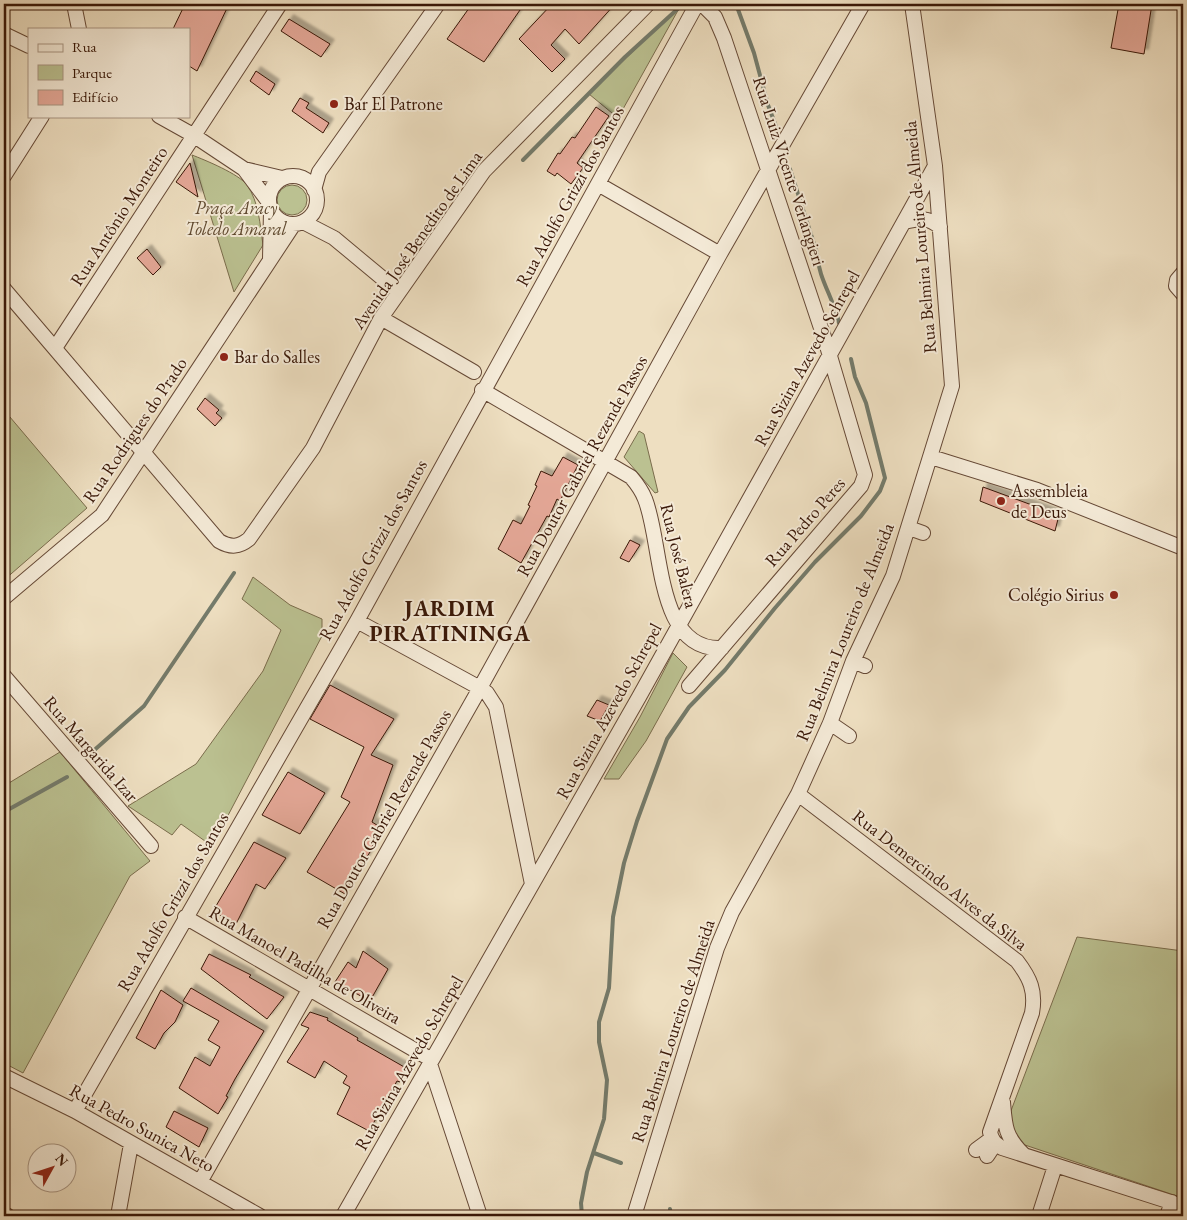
<svg xmlns="http://www.w3.org/2000/svg" width="1187" height="1220" font-family="'EB Garamond',serif">
<defs>
<filter id="shadow"><feDropShadow dx="4.5" dy="-4.5" stdDeviation="1" flood-color="#0004"/></filter>
</defs>
<rect width="100%" height="100%" fill="#eedfc1"/>
<filter id="stains"><feTurbulence type="fractalNoise" baseFrequency=".004" numOctaves="4"/><feColorMatrix values="0 0 0 0 .2 0 0 0 0 .09 0 0 0 0 .02 0 0 0 .5 -.17"/></filter>
<radialGradient id="worn" r=".72"><stop offset=".6" stop-color="#630" stop-opacity="0"/><stop offset="1" stop-color="#630" stop-opacity=".3"/></radialGradient>
<path fill="#bbc191" stroke="#7a6c4c" d="M681 5 618 118 589 94Z
M192 155C205 160 239 174 247 185 259 202 260 225 263 245L234 292Z
M277 200a15 15 0 1 1 30 0a15 15 0 1 1-30 0Z
M4 410 87 508 4 580Z
M639 431 644 434 658 492 655 493 624 457Z
M253 577 290 605 322 619V636L212 846 181 824 172 835 128 806 196 764 263 671 281 630 242 599Z
M673 653 687 667 646 741 619 779H604L640 717Z
M60 752 150 861 130 876 23 1073 4 1063V786Z
M1077 937 1183 951V1198L1001 1137Z"/>
<g fill="none" stroke-linecap="round" stroke-linejoin="round">
<path stroke="#747b6b" stroke-width="4" d="M736 4 754 53 768 105 777 129
M523 160 625 57 683 4
M790 169 817 253C818 278 834 299 839 323
M91 753 144 706 234 573
M4 812 67 777
M594 1153 621 1163
M670 1209 671 1216
M582 1216 581 1203 587 1172 604 1119 607 1080 599 1042V1022L609 988 613 917 624 863 637 821 667 739 689 707 725 670 775 608 815 562 861 516 880 491 885 478 866 403 855 377 851 359"/>
</g>
<path fill="#e6a999" stroke="#391707" filter="url(#shadow)" d="M185 4H229L197 71 189 66V29H173Z
M472 4H511L520 10 484 62 447 39Z
M552 4H615L579 44 565 29 551 45 565 59 552 72 519 39Z
M1119 4H1152L1144 54 1111 48Z
M289 19 330 44 321 57 281 31Z
M256 71 275 84 269 95 250 81Z
M300 98 309 103 306 108 329 123 323 133 292 111Z
M596 107 609 116 577 163 583 168 571 184 557 173 555 176 547 171 558 153 560 154 572 137 575 138Z
M190 163 198 197 176 182Z
M147 249 161 267 153 275 137 258Z
M205 398 219 410 216 413 222 418 215 426 197 409Z
M563 457 578 465 560 501 557 499 549 517 547 516 521 563 498 549 513 520 521 524 530 506 528 505 537 486 535 485 541 471 552 476Z
M983 487 1059 515 1055 531 980 501Z
M630 540 640 545 629 562 620 558Z
M330 685 394 719 371 755 393 765 372 822 380 827 370 852 355 876 353 875 345 894 307 872 350 802 341 797 364 747 310 719Z
M597 700 609 705 600 721 587 716Z
M288 772 325 793 300 834 262 815Z
M254 842 286 858 265 889 256 884 236 924 213 911Z
M363 951 388 969 370 1001 335 982 348 962 356 968Z
M209 954 251 975 249 977 284 997 267 1019 201 969Z
M191 988 264 1031 235 1079 226 1096 228 1097 218 1114 179 1088 195 1057 210 1066 220 1047 208 1040 219 1021 183 1001Z
M161 990 183 1005 175 1022 164 1033 155 1049 136 1038Z
M310 1012 328 1018 327 1020 358 1038 357 1040 406 1068 400 1082 397 1081 369 1131 337 1114 350 1087 343 1083 347 1076 324 1061 315 1078 287 1062 309 1028 301 1025Z
M174 1111 208 1128 199 1147 166 1127Z"/>
<g fill="none" stroke-linecap="round" stroke-linejoin="round">
<g stroke="#664936" stroke-width="16">
<path id="minor" d="M74 4 79 29
M4 34 29 46
M159 116 193 135 244 169 268 201
M244 169 282 178
M4 176 42 116
M269 200a24 24 0 1 1 48 0a24 24 0 1 1-48 0Z
M598 184 720 254
M314 190 319 172 438 4
M303 222 334 238 399 292
M904 222C919 218 928 217 940 227
M270 259 271 211
M1183 273 1177 280 1176 286 1183 294
M4 289 219 541C231 548 239 547 249 539L313 448 381 318 484 171 648 4
M381 318 474 372
M55 348 280 4
M482 390 631 477C637 484 642 491 645 499 663 543 655 652 722 648
M931 457 1037 490 1183 548
M909 528 923 533
M4 598 102 515 294 224
M357 621 480 688 487 693 496 707 532 884
M853 661 865 666
M4 676 151 846
M689 686 861 486 865 475 827 346 724 38 715 17 702 4
M830 723 849 736
M798 794 1017 961C1030 978 1036 991 1032 1013L990 1132C992 1141 995 1143 1002 1148L1183 1206
M185 917 432 1060
M430 1064 480 1216
M4 1076 75 1111 260 1216
M1003 1102C1005 1126 1005 1136 1023 1154
M75 1111 357 621 697 4
M976 1150 991 1139
M987 1156 995 1144
M200 1182 480 688 720 254 863 4
M4 1214 8 1216
M118 1216 131 1144
M343 1216 639 697 935 166
M634 1216 717 948 732 912 798 794 830 723 853 661 893 576 952 386 935 166 912 4
M1039 1216 1055 1166
M1167 1216 1172 1202"/>
</g>
<use href="#minor" stroke="#f4ead7" stroke-width="14"/>
</g>
<g fill="#8f2418" stroke="#f4ead7" stroke-width="2">
<circle cx="334" cy="104" r="5"/>
<circle cx="224" cy="357" r="5"/>
<circle cx="1001" cy="501" r="5"/>
<circle cx="1114" cy="595" r="5"/>
</g>
<g text-anchor="middle" stroke-width="4" stroke-linejoin="round" paint-order="stroke">
<g font-size="18" fill="#391707" stroke="#f4ead7" text-anchor="start">
<text x="344" y="110">Bar El Patrone</text>
<text x="234" y="363">Bar do Salles</text>
<text x="1011" y="497">Assembleia<tspan x="1011" dy="21">de Deus</tspan></text>
<text x="1104" y="601" text-anchor="end">Colégio Sirius</text>
</g>
<g font-size="18" fill="#391707" stroke="#f4ead7">
<text transform="translate(789 171) rotate(72)" y="6">Rua Luiz Vicente Verlangieri</text>
<text transform="translate(570 196) rotate(-61)" y="6">Rua Adolfo Grizzi dos Santos</text>
<text transform="translate(119 216) rotate(-57)" y="6">Rua Antônio Monteiro</text>
<text transform="translate(920 237) rotate(-95)" y="6">Rua Belmira Loureiro de Almeida</text>
<text transform="translate(417 240) rotate(-55)" y="6">Avenida José Benedito de Lima</text>
<text transform="translate(807 358) rotate(-61)" y="6">Rua Sizina Azevedo Schrepel</text>
<text transform="translate(135 430) rotate(-56)" y="6">Rua Rodrigues do Prado</text>
<text transform="translate(582 466) rotate(-61)" y="6">Rua Doutor Gabriel Rezende Passos</text>
<text transform="translate(805 522) rotate(-49)" y="6">Rua Pedro Peres</text>
<text transform="translate(373 550) rotate(-61)" y="6">Rua Adolfo Grizzi dos Santos</text>
<text transform="translate(679 556) rotate(76)" y="6">Rua José Balera</text>
<text transform="translate(845 632) rotate(-68)" y="6">Rua Belmira Loureiro de Almeida</text>
<text transform="translate(609 711) rotate(-61)" y="6">Rua Sizina Azevedo Schrepel</text>
<text transform="translate(91 749) rotate(49)" y="6">Rua Margarida Izar</text>
<text transform="translate(384 819) rotate(-60)" y="6">Rua Doutor Gabriel Rezende Passos</text>
<text transform="translate(940 880) rotate(38)" y="6">Rua Demercindo Alves da Silva</text>
<text transform="translate(173 902) rotate(-60)" y="6">Rua Adolfo Grizzi dos Santos</text>
<text transform="translate(305 965) rotate(30)" y="6">Rua Manoel Padilha de Oliveira</text>
<text transform="translate(673 1031) rotate(-72)" y="6">Rua Belmira Loureiro de Almeida</text>
<text transform="translate(409 1063) rotate(-60)" y="6">Rua Sizina Azevedo Schrepel</text>
<text transform="translate(142 1128) rotate(29)" y="6">Rua Pedro Sunica Neto</text>
</g>
<g font-size="18" font-style="italic" fill="#604a30" stroke="#f4ead7">
<text x="236" y="214">Praça Aracy<tspan x="236" dy="21">Toledo Amaral</tspan></text>
</g>
<g font-size="22" font-weight="bold" letter-spacing="1" fill="#391707" stroke="#f4ead7">
<text x="450" y="616">JARDIM<tspan x="450" dy="25">PIRATININGA</tspan></text>
</g>
</g>
<rect width="1187" height="1220" fill="none" stroke="#eedfc1" stroke-width="20"/>
<rect x="5" y="5" width="1177" height="1210" fill="none" stroke="#391707" stroke-width="2.5"/>
<rect x="10" y="10" width="1167" height="1200" fill="none" stroke="#391707"/>
<rect x="28" y="28" width="162" height="90" fill="#f4ead7" stroke="#a99684"/>
<rect x="38" y="44" width="25" height="8" fill="#f4ead7" stroke="#a99684"/>
<text x="72" y="52" font-size="15" fill="#391707">Rua</text>
<rect x="38" y="65" width="25" height="15" fill="#bbc191" stroke="#a99684"/>
<text x="72" y="78" font-size="15" fill="#391707">Parque</text>
<rect x="38" y="90" width="25" height="15" fill="#e6a999" stroke="#a99684"/>
<text x="72" y="102" font-size="15" fill="#391707">Edifício</text>
<g transform="translate(52 1168) rotate(50)"><circle r="24" fill="#f4ead7" stroke="#a99684"/>
<path d="M0-4L9 19L0 12L-9 19Z" fill="#8f2418"/>
<text y="-8" font-size="14" font-weight="bold" text-anchor="middle" fill="#391707">N</text>
</g>
<rect width="100%" height="100%" filter="url(#stains)"/>
<rect width="100%" height="100%" fill="url(#worn)"/>
</svg>
